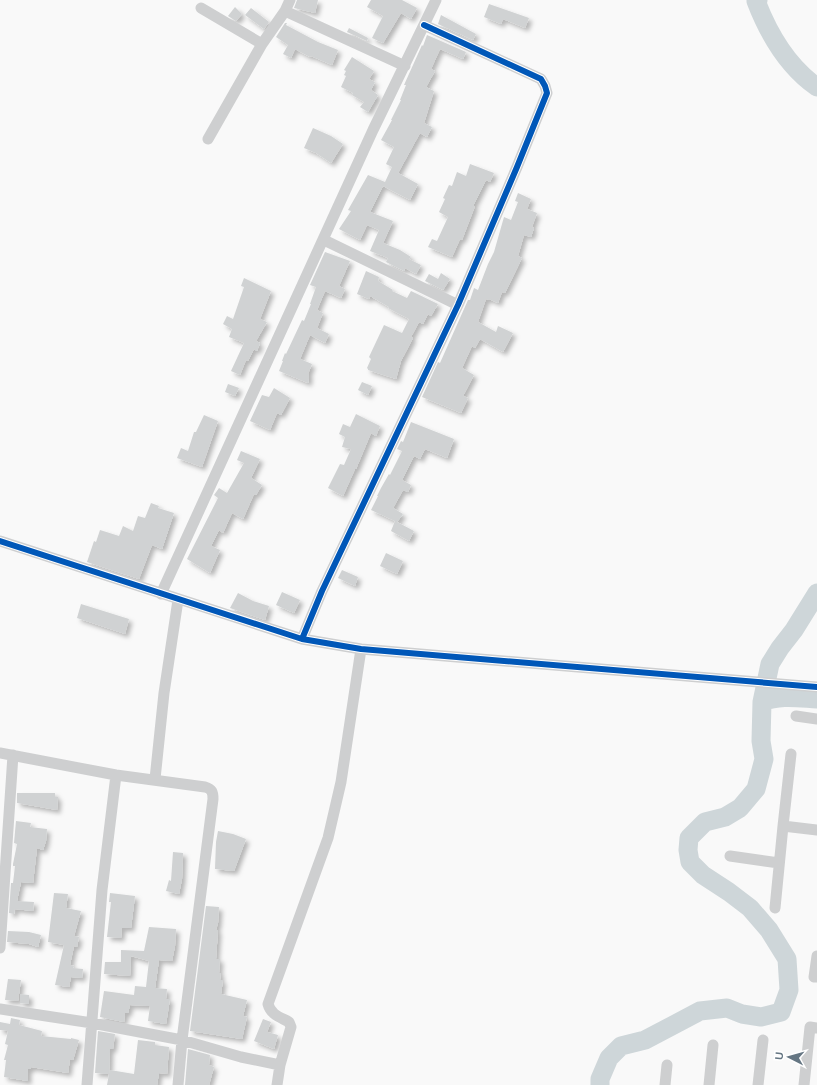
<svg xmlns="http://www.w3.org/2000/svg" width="817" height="1085" font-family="Helvetica,sans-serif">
<defs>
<filter id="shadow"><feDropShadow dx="3.5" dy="3.5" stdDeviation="2" flood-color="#0004"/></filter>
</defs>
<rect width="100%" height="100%" fill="#f9f9f9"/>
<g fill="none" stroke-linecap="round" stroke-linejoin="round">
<path stroke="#ced6d9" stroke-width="19" d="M758 0 756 1C769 35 787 66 817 87
M762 702C780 695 798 698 817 699
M600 1085V1079L609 1058 621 1046 645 1040 700 1011 727 1008 742 1014 761 1017 781 1012 789 990 787 959 769 930 750 908 729 892 703 875 690 862 688 850 689 838 705 822 725 817 740 808 756 789 764 759 761 741 762 702 770 664 780 648 794 630 817 593"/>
</g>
<path fill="#d0d2d3" filter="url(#shadow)" d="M297 0H318L315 13 294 8Z
M371 0H402L417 8 411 19 401 13 383 43 372 38 383 16 367 7Z
M489 4 529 18 525 28 503 19 501 24 484 17Z
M235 7 242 14 236 21 228 16Z
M251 8 269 22 264 29 245 15Z
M441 15 476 34 473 40 438 24Z
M285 23H287L286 25 318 42 338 50 332 65 311 56 310 57 295 49 291 58 283 54 288 45 276 37Z
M349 28 368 38 367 41 347 32Z
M427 35 466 52 463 59 440 49 431 69 435 71 426 87 434 91 424 123 432 127 427 137 420 133 398 173 418 184 410 200 383 186 370 212 393 221 383 243 400 250 411 257 409 259 421 265 416 274 405 268 404 271 386 262 388 258 370 251 379 230 367 225 360 240 339 229 351 211 348 210 368 175 385 182 392 167 386 164 394 147 381 140 392 120H391L401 100H400L406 85H404L422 45 423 46Z
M352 57 374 71 369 79 375 82 371 90 378 95 368 112 360 107 364 102 352 95 353 93 341 87 346 76 344 75 346 71 344 70Z
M313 128 331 136 343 144 331 163 316 153 304 148Z
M470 164 494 173 490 182 486 180 473 206H475L462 240 460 239 452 257 428 247 432 239 437 241 448 217 439 212 445 199 443 198 449 185 452 186 457 172 466 176Z
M518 193 531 199 527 209 537 213 532 227 534 228 531 237 524 235 518 256 522 258 505 293 502 292 498 303 489 299V300L486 299 478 322 496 332 498 326 513 333 503 352 480 339 475 348 472 346 462 368 474 375 463 396 468 398 461 413 422 397 438 362 440 363 468 300H470L474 288 478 290 488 264 494 252 504 217 511 220 518 202 515 201Z
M325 252 350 261 339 286 345 289 341 298 325 291 317 310 323 313 317 328 329 334 325 343 310 335 300 359 312 364 308 374H309V378L308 383 279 371 283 361H282L285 353 286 354 302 320 304 321 311 304H310L316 287 310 285Z
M366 271 379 277 378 281 393 290 392 291 407 298 411 291 438 304 431 316 428 314 423 324 419 322 411 337 413 338 401 361 396 379 368 370V369L367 368 371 359 369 357 384 325 402 333 409 319 388 308 389 307 370 296 369 299 357 294Z
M441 273 450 279 443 290 425 281 429 274 438 279Z
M244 278 271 291 260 319 267 322 256 341 260 343 257 351 254 349 248 361 246 360 240 375 231 371 244 343 229 337 232 329 223 324 227 316 233 319 244 287 241 286Z
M362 382 372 386 368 395 358 390Z
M228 384 239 388 235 396 225 392Z
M274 388 290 398 281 415 277 413 270 430 250 421 262 395 269 397Z
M356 414 380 426 376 436 371 433 356 469H355L343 496 328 488 340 464 344 465 351 449 342 447 345 437 339 434 343 424 350 427Z
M204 415 218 421 202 467 177 458 181 448 188 451 194 432H196Z
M411 422 454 439 447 458 425 449 420 459 414 456 402 480 411 485 408 492 403 490 393 508 403 514 397 522 414 531 409 541 391 531 395 521 371 510 378 496H377L381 488 389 474 390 475 402 451 397 449 401 441 403 442Z
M241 451 260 459 251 478 262 485 256 495 254 494 243 519 232 513 223 533 219 530 211 546 220 550 210 573 187 559 218 498 214 495 219 488 227 493 244 463 237 460Z
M151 503 159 506 158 508 174 513 162 549 152 545 139 579 87 562 94 541 96 542 100 530 119 536 123 526 133 531 138 516 145 518Z
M386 553 403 561 397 574 380 566Z
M342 570 358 577 355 586 338 578Z
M282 592 300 600 294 613 276 605Z
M238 593 253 601 269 606 265 620 230 608Z
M81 604 129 619 125 634 77 618Z
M17 793H55V797H58L57 810 17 803Z
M16 821 31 823 30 827 47 829 46 841 43 850 37 848 33 883 21 882 17 901 34 902 33 911 15 909 14 914 9 913 11 883H13L15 866H13V864L17 844 14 843Z
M218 831 233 834 246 839 234 871 215 869 216 842Z
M173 852 183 853 182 879 179 894 166 891 169 880 171 881Z
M54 893 68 894 66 908 81 911 74 936 79 937 77 947 74 946 70 965 74 966 73 968 83 969 82 978 71 977 69 987 55 985 64 945 48 942Z
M110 893 135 896 131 928H122L121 938 107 937 111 902H109Z
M206 906 219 907 218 923 216 930H218L216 959H220L219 973H221L220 980H223L221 994 247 1000 243 1016 247 1017 242 1039 190 1031Z
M149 927 176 929 175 946 172 961 159 960 155 988 167 989 166 999H170L166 1024 148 1021 150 1006 130 1005 128 1013H125L124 1022 100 1017 104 991 134 995 135 986 146 987 149 961 131 956 130 976 104 974 105 962H121V950L144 951Z
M8 931 29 932 41 935 38 947 29 944 7 942Z
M8 979 21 980 18 1001 5 1000Z
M20 994 29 995V1004L20 1003Z
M11 1018 20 1020 19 1025 42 1031 41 1036 71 1039V1038L79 1040 73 1060 70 1059 68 1073 31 1067V1069H28V1081L4 1077 6 1060H4L8 1045 5 1044 8 1031 0 1030V1022L10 1024Z
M263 1019 271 1022 267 1032 278 1035 274 1049 254 1041Z
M98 1031 115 1034 113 1049H110L109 1074 110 1070 134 1074 138 1040 155 1042V1045L169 1047 167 1074 159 1073 157 1085H107L109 1074 95 1073Z
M188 1049 210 1055 209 1065 214 1067 209 1085H185Z"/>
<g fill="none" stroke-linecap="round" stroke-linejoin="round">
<path stroke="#cecfd0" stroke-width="11" d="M201 8 262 44 285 11 290 0
M285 11 405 66
M208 139 262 44
M324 240 458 305
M0 541 302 639 361 649 817 687
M161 594 373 130 436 0
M302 639 322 591 458 305 517 167 547 93 545 86 541 79 424 25
M796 716 817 719
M0 753 116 775 205 787C212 789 213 792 213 799L182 1040 178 1085
M155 779 164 693 178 600
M783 826 791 754
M730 856 779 863
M775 908 783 826 817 830
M0 948 13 755
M817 956 814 977H817
M0 1009 92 1023 182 1040 241 1057 280 1065 291 1027 289 1022C280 1017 271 1015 268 1004L328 838 341 782 361 649
M87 1085 102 890 116 775
M277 1085 280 1065
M665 1085 667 1065
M709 1085 713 1045
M758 1085 763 1040
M804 1085 810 1027 817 1028"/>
<g stroke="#fff" stroke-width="8">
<path id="cycleway" d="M0 541 302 639 361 649 817 687
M302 639 322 591 458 305 517 167 547 93 545 86 541 79 424 25"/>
</g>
<use href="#cycleway" stroke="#0057b8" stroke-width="6"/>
</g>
<g transform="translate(789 1057) rotate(276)" stroke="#ffffff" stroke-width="3" paint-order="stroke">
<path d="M0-3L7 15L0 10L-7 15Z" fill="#657683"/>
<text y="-6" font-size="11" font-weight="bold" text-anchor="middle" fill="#657683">U</text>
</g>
</svg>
